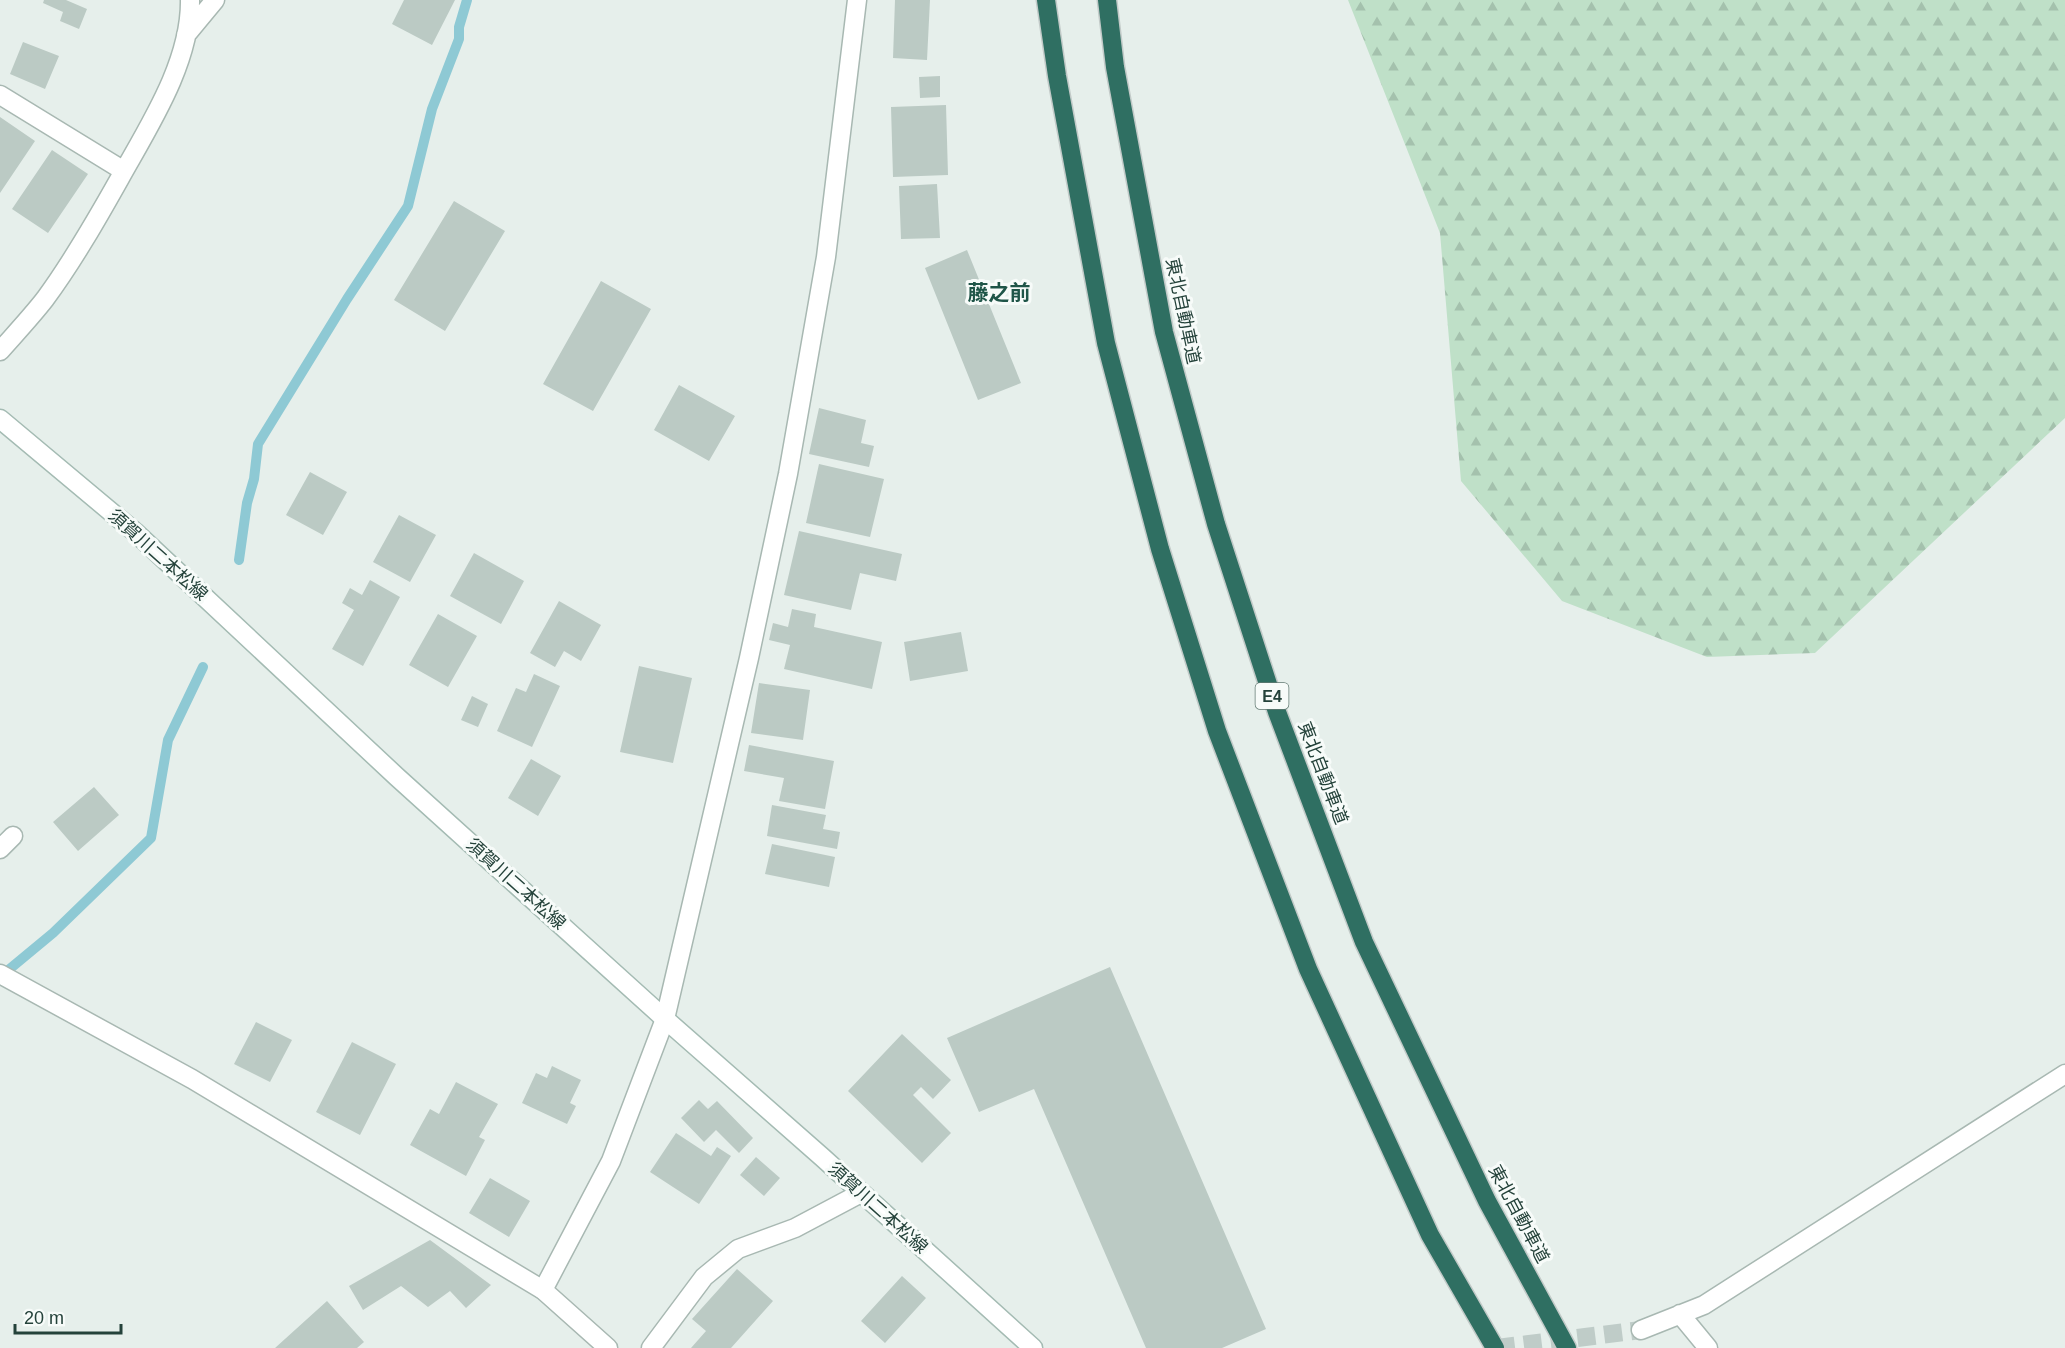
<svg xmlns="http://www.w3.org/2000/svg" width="2065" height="1348" font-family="Helvetica,'Noto Sans JP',sans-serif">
<defs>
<pattern id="forest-firs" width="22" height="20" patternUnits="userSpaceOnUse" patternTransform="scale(1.5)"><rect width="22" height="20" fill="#bfe0c8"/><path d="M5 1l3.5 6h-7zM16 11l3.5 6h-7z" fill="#a4c1ad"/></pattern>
</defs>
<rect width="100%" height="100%" fill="#e6efeb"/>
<path fill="url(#forest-firs)" d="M1348 0H2065V418L1815 653 1707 657 1562 601 1461 481 1440 233Z"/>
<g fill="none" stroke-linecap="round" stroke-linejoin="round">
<path stroke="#8ec9d4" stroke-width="10" d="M239 560 247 503 254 479 258 444 347 299 408 206 432 109 459 39V27L467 0
M0 977 53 933 151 838 168 740 203 667"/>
</g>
<path fill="#bbcac4" d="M44 0H66L87 9 79 29 60 21 63 12 43 3Z
M404 0H455L432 45 392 24Z
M895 0H930L927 60 893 58Z
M23 42 59 56 45 89 10 74Z
M940 76V97L920 98 919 77Z
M946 105 948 175 893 177 891 107Z
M0 117 35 141 0 193Z
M52 150 88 174 48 233 12 209Z
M937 184 940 238 901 239 899 186Z
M454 201 505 231 445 331 394 300Z
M967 250 1021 383 978 400 925 268Z
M601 281 651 309 593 411 543 384Z
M679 385 735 416 709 461 654 430Z
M819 408 866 420 861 443 874 446 869 467 809 454Z
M819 464 884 479 870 537 806 523Z
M310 472 347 492 323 535 286 515Z
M399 515 436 535 410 582 373 562Z
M799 531 902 554 896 581 860 573 851 610 784 595Z
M474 553 524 581 501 624 450 596Z
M370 580 400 597 363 666 332 649 354 610 342 603 350 588 362 595Z
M559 601 601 625 581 661 564 651 555 667 530 653Z
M792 609 816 614 814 627 882 642 872 689 784 669 790 645 769 640 773 623 788 627Z
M438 614 477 636 448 687 409 665Z
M961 632 968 671 910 681 904 642Z
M639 666 692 678 673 763 620 752Z
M534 674 560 686 532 747 497 731 516 688 526 692Z
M759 683 810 690 803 740 751 733Z
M472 696 488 704 478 727 461 720Z
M749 745 834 761 825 809 779 801 784 778 744 771Z
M531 759 561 776 538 816 508 798Z
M94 787 119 815 78 851 53 822Z
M772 805 826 815 823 829 840 832 837 849 767 836Z
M772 844 835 857 829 887 765 874Z
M1110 967 1266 1329 1222 1348H1146L1034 1089 979 1112 947 1038Z
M256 1022 292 1040 270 1082 234 1064Z
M902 1034 951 1080 933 1099 921 1087 913 1095 951 1133 922 1163 848 1091Z
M352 1042 396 1064 360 1135 316 1112Z
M552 1066 581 1080 570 1103 576 1106 567 1124 522 1103 536 1073 547 1078Z
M456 1082 498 1104 479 1137 485 1140 466 1176 410 1145 430 1109 439 1114Z
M699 1100 708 1109 717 1101 753 1138 739 1153 716 1130 704 1142 681 1118Z
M676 1133 711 1156 717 1147 731 1156 699 1204 650 1172Z
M756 1157 780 1178 764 1196 740 1175Z
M490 1178 530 1201 509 1237 469 1213Z
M430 1240 491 1285 466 1308 450 1291 428 1307 401 1286 363 1310 349 1286Z
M737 1269 773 1301 731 1348H691L706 1331 692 1319Z
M902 1276 926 1298 885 1343 861 1321Z
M327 1301 364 1342 357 1348H275Z"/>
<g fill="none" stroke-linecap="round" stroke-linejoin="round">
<path stroke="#bfccc8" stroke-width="18" stroke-dasharray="18 9" stroke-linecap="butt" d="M1497 1348 1641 1330"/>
<g stroke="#a8b8b2" stroke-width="21">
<path id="minor" d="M186 35 215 0
M0 95 124 171
M0 351C15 334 31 317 45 299 73 261 97 219 120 178 149 126 191 62 190 0
M0 849 13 836
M0 974 192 1079 543 1290 608 1348
M1680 1314 1708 1348
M1641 1330 1704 1305 2065 1074
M651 1348 704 1277 738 1249 795 1228 861 1193"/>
</g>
<g stroke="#a8b8b2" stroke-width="21">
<path id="tertiary" d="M543 1290 611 1161 665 1019 749 658 788 474 826 257 857 0"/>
</g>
<g stroke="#a4bbb3" stroke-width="21">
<path id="secondary" d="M0 419 135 532 397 777 665 1019 822 1157 1033 1348"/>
</g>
<g stroke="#c2cac8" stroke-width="21">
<path id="motorway" d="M1046 0 1057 76 1106 343 1160 549 1217 731 1308 969 1430 1235 1495 1348
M1107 0 1115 67 1164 332 1216 524 1277 712 1364 942 1487 1201 1567 1348"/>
</g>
<use href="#minor" stroke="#fff" stroke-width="18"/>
<use href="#tertiary" stroke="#fff" stroke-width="18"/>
<use href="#secondary" stroke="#fff" stroke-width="18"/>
<use href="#motorway" stroke="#2f6f62" stroke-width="18"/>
</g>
<g text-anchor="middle" stroke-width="6" stroke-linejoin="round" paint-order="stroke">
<rect fill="#f7fbf9" stroke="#637a73" stroke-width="1.5" x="1255.5" y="683" width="33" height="26" rx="4.5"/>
<g font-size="16" font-weight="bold" fill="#24423a">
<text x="1272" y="702">E4</text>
</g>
<g font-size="18" fill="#24423a" stroke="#f7fbf9">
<text transform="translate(1183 311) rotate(78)" y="6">東北自動車道</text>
<text transform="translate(158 555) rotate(42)" y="6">須賀川二本松線</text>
<text transform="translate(1323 773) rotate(69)" y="6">東北自動車道</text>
<text transform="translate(516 884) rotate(42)" y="6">須賀川二本松線</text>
<text transform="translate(878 1208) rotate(42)" y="6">須賀川二本松線</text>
<text transform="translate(1519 1214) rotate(62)" y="6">東北自動車道</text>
</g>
<g font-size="21" font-weight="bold" fill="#1f5548" stroke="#f7fbf9">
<text x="999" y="300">藤之前</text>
</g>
</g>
<path d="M15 1324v9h106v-9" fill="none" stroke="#24423a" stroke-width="3"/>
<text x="24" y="1324" font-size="18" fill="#24423a" stroke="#f7fbf9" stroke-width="4.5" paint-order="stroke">20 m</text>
</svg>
